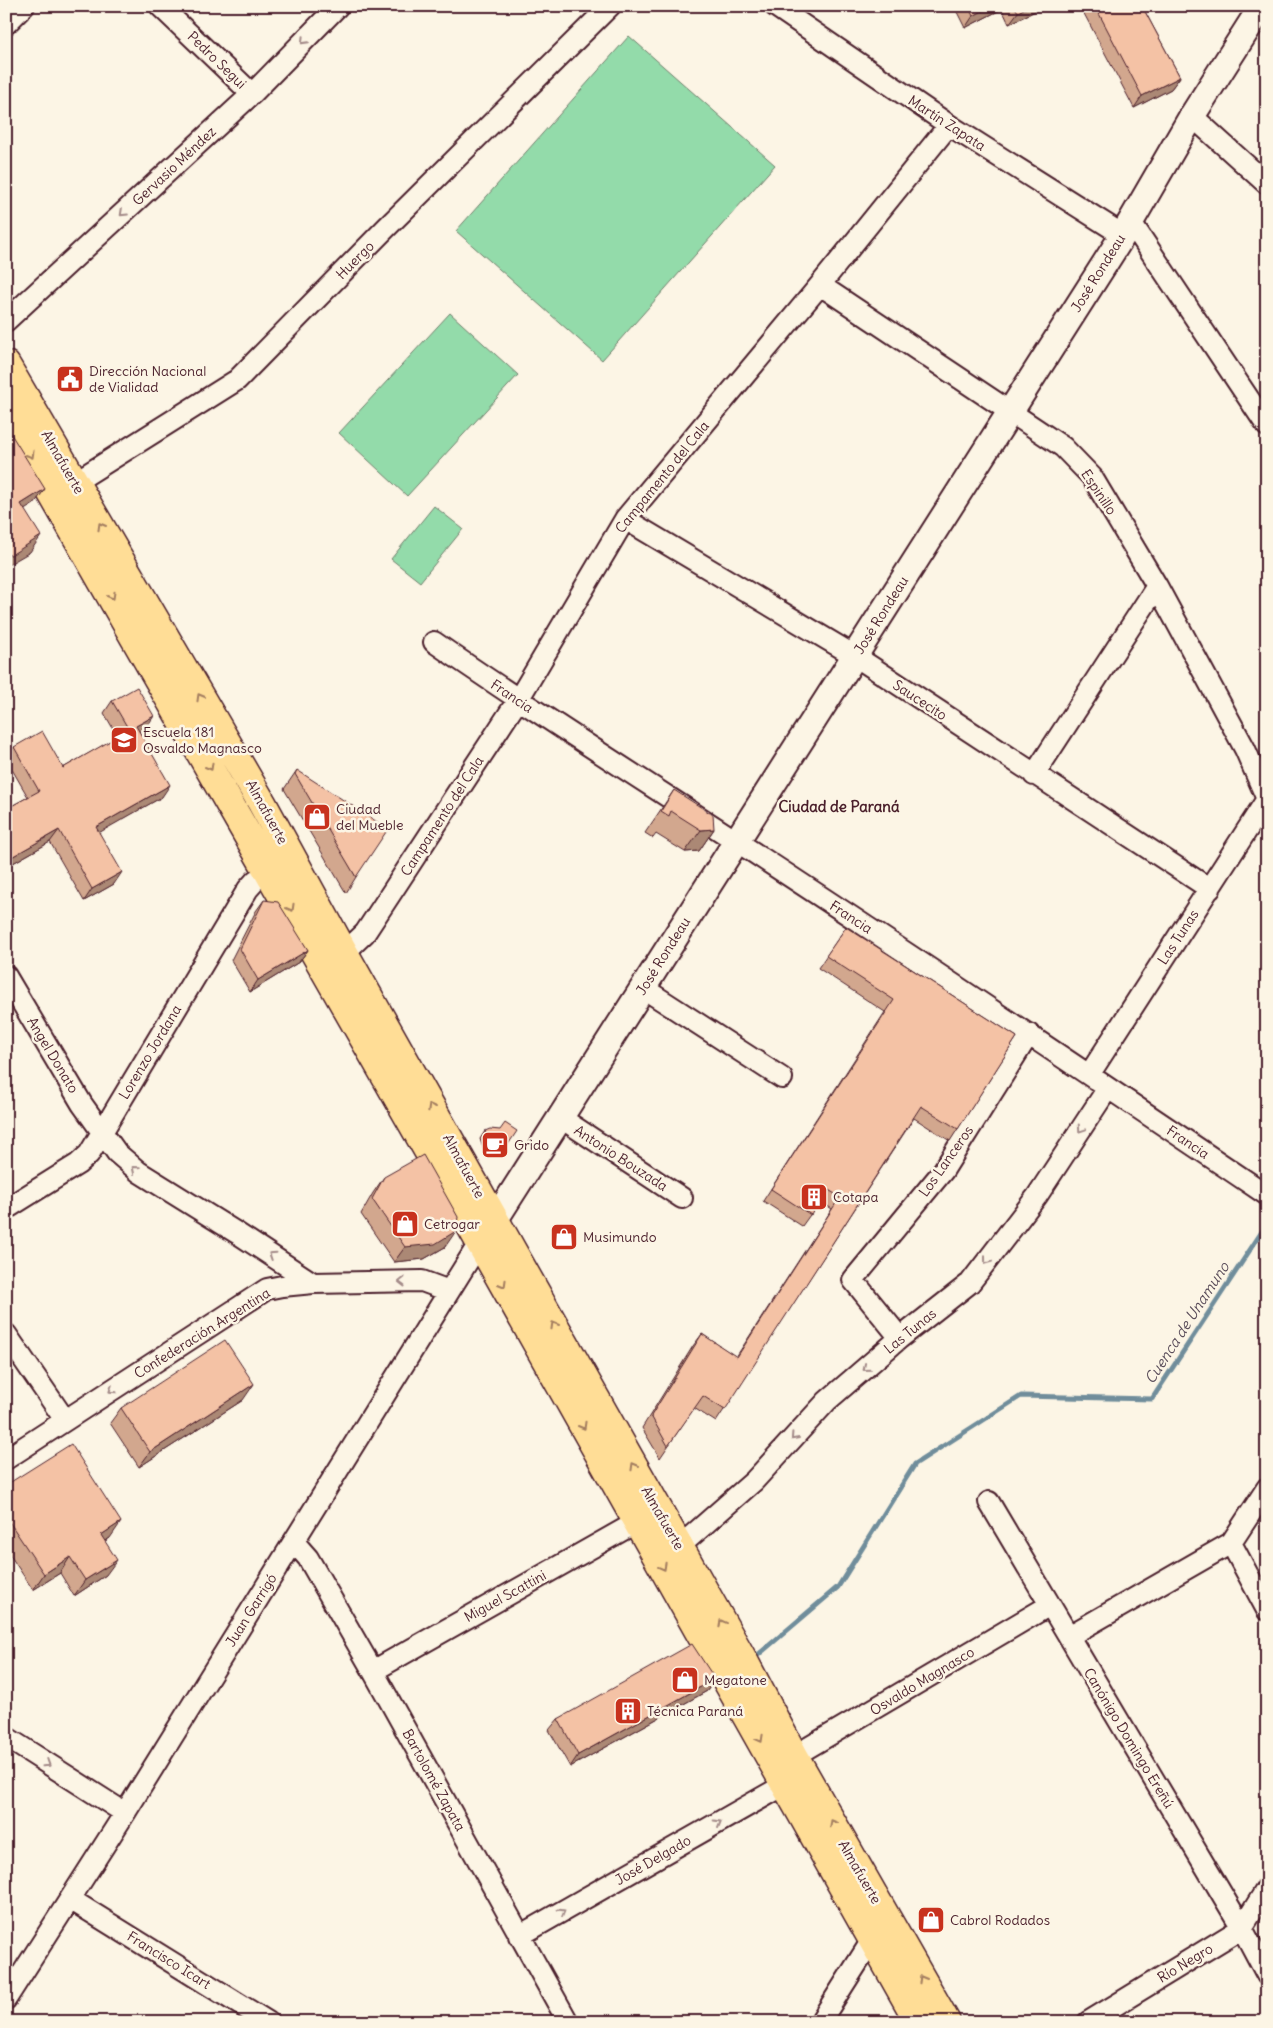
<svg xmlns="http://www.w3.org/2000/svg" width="1273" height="2028" font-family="Delius,sans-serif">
<rect width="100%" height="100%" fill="#fcf5e5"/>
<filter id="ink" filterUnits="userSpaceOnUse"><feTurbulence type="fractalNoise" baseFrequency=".02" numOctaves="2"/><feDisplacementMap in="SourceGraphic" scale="10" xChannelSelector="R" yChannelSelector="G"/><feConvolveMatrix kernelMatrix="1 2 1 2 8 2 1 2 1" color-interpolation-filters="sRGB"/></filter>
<g filter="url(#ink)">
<path fill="#93dbaa" stroke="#6e7d6a" d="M629 36 775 165 602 360 456 231Z
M450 313 518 375 407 496 339 433Z
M434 506 463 529 420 582 391 559Z"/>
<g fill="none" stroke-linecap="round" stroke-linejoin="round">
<path stroke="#6f8d9b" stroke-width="5" d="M752 1660 838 1587 915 1464 1021 1396 1152 1399 1267 1224"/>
<g stroke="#4a1f2b" stroke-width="24">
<path id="minor" d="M160 6 252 94
M775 6 949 125 1123 235
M6 24 24 6
M1192 116 1267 184
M1131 222 1267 426
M820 285 1063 447 1092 477 1157 586 1245 749 1267 799
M6 321 252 94 338 6
M75 482 237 380 386 228 610 6
M625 519 855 656 1210 889
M434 642C533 711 635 775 736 841 914 957 1091 1076 1267 1195
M1034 775 1157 586
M344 953 365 933 518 700 625 519 820 285 949 125
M6 976 82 1104 117 1153 139 1172 237 1233 313 1283
M643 988 782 1078
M1089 1075 1267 799
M561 1118 682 1198
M6 1209 78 1164 89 1154 248 889 256 880 271 873
M6 1334 65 1420
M900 1338 853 1280 943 1171 1029 1034
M6 1459 267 1289 282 1286 313 1283 422 1281 449 1291
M989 1502 1242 1928 1267 1975
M294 1542 308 1558 373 1671 568 2022
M1231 1543 1267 1610
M680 1546 754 1481 827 1401 900 1338 970 1283 1037 1196 1108 1088
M1069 1636 1231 1543 1267 1488
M373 1671 637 1522
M6 1737 125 1813
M794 1756 1050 1605
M70 1899 268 2022
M519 1936 786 1784
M6 1999 125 1813 486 1232
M820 2022 872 1940
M1088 2022 1242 1928 1267 1888"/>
</g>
<g stroke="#4a1f2b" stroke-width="29">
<path id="tertiary" d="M495 1220 1123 235 1192 116 1262 6"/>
</g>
<g stroke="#4a1f2b" stroke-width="31">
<path id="primary" d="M6 365 262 803 344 953 746 1665 794 1756 946 2022
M6 413 446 1182 919 2022"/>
</g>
<use href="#minor" stroke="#fcf5e5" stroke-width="20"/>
<use href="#tertiary" stroke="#fcf5e5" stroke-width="25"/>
<use href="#primary" stroke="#ffdd96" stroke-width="28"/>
</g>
<path fill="#d2a78e" stroke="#4a1f2b" d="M954 6H1042L1041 8 1009 24 1002 9 965 28Z
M1080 6H1142L1180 77 1171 89 1134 108Z
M112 701 146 728 139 731 162 797 99 832 114 884 84 901 50 842 6 867V809L28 797 6 759V758L14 747 63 768 118 737 104 713Z
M297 770 356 877 346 893 284 789Z
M674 790 714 829 699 851 685 852 656 834 653 838 645 833Z
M264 900 308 950 299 962 250 992 231 960 256 911Z
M846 927 1017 1037 950 1141 914 1118 716 1422 694 1408 660 1458 642 1428 693 1346 702 1334 736 1357 832 1209 820 1201 802 1226 763 1201 885 1012 818 968Z
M485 1131 503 1151 486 1157 480 1139Z
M384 1177 445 1247 424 1259 394 1262 361 1214 373 1193Z
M243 1400 139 1467 110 1423 121 1408Z
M6 1485 110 1538 105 1541 106 1575 74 1596 60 1573 33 1590 6 1549Z
M715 1679 707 1691 570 1767 549 1730 558 1719Z"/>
<path fill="#ab8874" stroke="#4a1f2b" d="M992 6H1003L1002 9 965 28 973 16Z
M1029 6H1042L1041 8 1009 24 1018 12Z
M1180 77 1171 89 1134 108 1142 96Z
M45 489 34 504 10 519 21 504Z
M41 536 30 552 6 566V554Z
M154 716 146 728 128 738 136 726Z
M170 785 162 797 88 839 96 827Z
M714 829 699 851 685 852 701 830Z
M59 830 50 842 6 867V862L8 859Z
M122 872 114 884 84 901 92 889Z
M308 950 299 962 250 992 258 980Z
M509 1143 503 1151 486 1157 491 1149Z
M456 1231 445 1247 424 1259 394 1262 405 1247Z
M254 1384 243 1400 139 1467 150 1452Z
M121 1522 110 1538 90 1550 101 1535Z
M70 1557 60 1573 33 1590 44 1574Z
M117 1560 106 1575 74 1596 85 1580Z
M715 1679 707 1691 570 1767 578 1755Z"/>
<path fill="#f4c2a5" stroke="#4a1f2b" d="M968 6H992L973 16Z
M1014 6H1029L1018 12Z
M1095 6H1142L1180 77 1142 96Z
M6 426 45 489 21 504 41 536 11 555 6 554Z
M137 687 154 716 136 726 170 785 96 827 122 872 92 889 59 830 8 859 6 857V809L39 791 14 747 42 731 63 768 129 730 112 701Z
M297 770 388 829 356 877 295 774Z
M674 790 713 815 714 829 701 830 671 811 669 816 661 811Z
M264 900 278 902 308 950 258 980 240 949Z
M846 927 1017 1037 958 1129 921 1106 725 1410 703 1396 668 1446 651 1416 702 1334 737 1357 840 1197 827 1189 811 1215 771 1189 894 1000 826 956Z
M505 1123 517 1131 509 1143 491 1149 485 1131 490 1129 500 1130Z
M423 1155 458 1217 456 1231 435 1244 405 1247 372 1199 384 1177Z
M225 1340 254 1384 150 1452 121 1408Z
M71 1444 121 1522 101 1535 117 1560 85 1580 70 1557 44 1574 6 1517V1485Z
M692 1644 715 1679 578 1755 558 1719Z"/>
<defs><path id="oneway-chevron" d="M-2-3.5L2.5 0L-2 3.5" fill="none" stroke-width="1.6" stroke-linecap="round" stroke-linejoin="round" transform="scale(1.25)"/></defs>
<g stroke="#a38a88">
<use href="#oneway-chevron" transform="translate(304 41) rotate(134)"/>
<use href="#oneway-chevron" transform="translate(123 213) rotate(137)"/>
<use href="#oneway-chevron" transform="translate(1081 1129) rotate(124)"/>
<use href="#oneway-chevron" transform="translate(135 1169) rotate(-140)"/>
<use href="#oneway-chevron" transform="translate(272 1255) rotate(-147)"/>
<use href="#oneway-chevron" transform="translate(987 1261) rotate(127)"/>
<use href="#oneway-chevron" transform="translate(402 1282) rotate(179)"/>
<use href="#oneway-chevron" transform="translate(866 1368) rotate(140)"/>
<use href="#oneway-chevron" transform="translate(112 1390) rotate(147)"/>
<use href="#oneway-chevron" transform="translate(794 1437) rotate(132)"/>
<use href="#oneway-chevron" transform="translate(47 1764) rotate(33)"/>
<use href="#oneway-chevron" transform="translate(718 1823) rotate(-30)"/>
<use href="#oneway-chevron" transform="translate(562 1912) rotate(-30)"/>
</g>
<g stroke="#a47e60">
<use href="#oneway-chevron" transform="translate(31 455) rotate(60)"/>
<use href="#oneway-chevron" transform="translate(101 526) rotate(-120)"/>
<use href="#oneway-chevron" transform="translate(112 596) rotate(60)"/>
<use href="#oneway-chevron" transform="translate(200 697) rotate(-120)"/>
<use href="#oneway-chevron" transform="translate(210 767) rotate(60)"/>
<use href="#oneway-chevron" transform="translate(291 908) rotate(60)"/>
<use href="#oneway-chevron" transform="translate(431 1107) rotate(-119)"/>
<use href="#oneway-chevron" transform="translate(503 1284) rotate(60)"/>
<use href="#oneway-chevron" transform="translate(554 1325) rotate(-120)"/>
<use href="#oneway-chevron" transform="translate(583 1426) rotate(60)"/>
<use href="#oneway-chevron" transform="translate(634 1466) rotate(-120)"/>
<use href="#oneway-chevron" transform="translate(663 1567) rotate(61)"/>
<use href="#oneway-chevron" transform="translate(722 1623) rotate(-119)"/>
<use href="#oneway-chevron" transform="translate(760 1739) rotate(61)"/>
<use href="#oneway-chevron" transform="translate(833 1823) rotate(-120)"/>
<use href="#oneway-chevron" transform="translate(922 1979) rotate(-120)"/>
</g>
</g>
<defs>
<g id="civic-square" transform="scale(1.4375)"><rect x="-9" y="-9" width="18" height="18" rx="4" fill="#c8321e" stroke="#fcf5e5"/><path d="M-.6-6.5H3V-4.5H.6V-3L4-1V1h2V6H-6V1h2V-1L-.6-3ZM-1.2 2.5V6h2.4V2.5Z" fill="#fff"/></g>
<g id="school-square" transform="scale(1.4375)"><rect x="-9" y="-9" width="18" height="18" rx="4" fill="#c8321e" stroke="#fcf5e5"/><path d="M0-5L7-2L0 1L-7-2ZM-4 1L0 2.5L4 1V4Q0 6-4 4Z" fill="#fff"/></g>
<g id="shop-square" transform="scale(1.4375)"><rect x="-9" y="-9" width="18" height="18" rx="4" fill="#c8321e" stroke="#fcf5e5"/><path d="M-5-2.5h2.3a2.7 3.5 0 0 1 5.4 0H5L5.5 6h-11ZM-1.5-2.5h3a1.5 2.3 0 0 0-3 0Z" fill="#fff"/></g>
<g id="cafe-square" transform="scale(1.4375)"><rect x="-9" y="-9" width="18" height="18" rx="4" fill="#c8321e" stroke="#fcf5e5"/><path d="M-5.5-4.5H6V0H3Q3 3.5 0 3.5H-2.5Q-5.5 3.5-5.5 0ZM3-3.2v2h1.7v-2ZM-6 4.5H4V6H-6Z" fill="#fff"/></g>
<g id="building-square" transform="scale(1.4375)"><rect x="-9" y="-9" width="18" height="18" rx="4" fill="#c8321e" stroke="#fcf5e5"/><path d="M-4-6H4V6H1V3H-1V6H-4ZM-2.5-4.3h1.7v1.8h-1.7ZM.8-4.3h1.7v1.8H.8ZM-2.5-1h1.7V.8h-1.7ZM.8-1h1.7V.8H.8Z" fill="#fff"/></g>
</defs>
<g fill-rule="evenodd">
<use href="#civic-square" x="70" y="379"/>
<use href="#school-square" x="124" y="740"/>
<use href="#shop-square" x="317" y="817"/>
<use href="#cafe-square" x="495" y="1145"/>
<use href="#building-square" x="814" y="1197"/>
<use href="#shop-square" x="405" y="1224"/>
<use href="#shop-square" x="564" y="1237"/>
<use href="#shop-square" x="685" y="1680"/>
<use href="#building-square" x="628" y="1711"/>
<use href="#shop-square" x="931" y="1920"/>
</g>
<g text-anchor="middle" stroke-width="5" stroke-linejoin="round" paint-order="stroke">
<g font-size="14" fill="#4a1f2b" stroke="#fcf5e5">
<text transform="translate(217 60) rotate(44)" y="5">Pedro Segui</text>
<text transform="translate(947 123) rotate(33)" y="5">Martín Zapata</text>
<text transform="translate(174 166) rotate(-43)" y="5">Gervasio Méndez</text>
<text transform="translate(355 260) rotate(-45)" y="5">Huergo</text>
<text transform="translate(1098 273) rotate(-58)" y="5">José Rondeau</text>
<text transform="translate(63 462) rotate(60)" y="5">Almafuerte</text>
<text transform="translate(662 477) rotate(-51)" y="5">Campamento del Cala</text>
<text transform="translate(1099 492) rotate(56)" y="5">Espinillo</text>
<text transform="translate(881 615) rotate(-58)" y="5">José Rondeau</text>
<text transform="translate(512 696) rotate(34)" y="5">Francia</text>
<text transform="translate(920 700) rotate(33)" y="5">Saucecito</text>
<text transform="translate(267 812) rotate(61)" y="5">Almafuerte</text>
<text transform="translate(442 816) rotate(-57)" y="5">Campamento del Cala</text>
<text transform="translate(851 917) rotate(33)" y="5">Francia</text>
<text transform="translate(1178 937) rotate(-57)" y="5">Las Tunas</text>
<text transform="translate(663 956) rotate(-58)" y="5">José Rondeau</text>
<text transform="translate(150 1052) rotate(-59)" y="5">Lorenzo Jordana</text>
<text transform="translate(53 1055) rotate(59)" y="5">Angel Donato</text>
<text transform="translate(1188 1142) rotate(34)" y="5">Francia</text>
<text transform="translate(621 1158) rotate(33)" y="5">Antonio Bouzada</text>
<text transform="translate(946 1161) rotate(-55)" y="5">Los Lanceros</text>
<text transform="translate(464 1166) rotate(61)" y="5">Almafuerte</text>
<text transform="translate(910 1331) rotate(-39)" y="5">Las Tunas</text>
<text transform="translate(202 1333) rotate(-32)" y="5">Confederación Argentina</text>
<text transform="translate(663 1518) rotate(60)" y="5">Almafuerte</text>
<text transform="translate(505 1596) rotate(-29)" y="5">Miguel Scattini</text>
<text transform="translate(251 1610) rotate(-58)" y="5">Juan Garrigó</text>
<text transform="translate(922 1681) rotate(-31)" y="5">Osvaldo Magnasco</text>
<text transform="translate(1129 1738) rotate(59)" y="5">Canónigo Domingo Ereñú</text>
<text transform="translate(434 1780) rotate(61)" y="5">Bartolomé Zapata</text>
<text transform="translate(653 1860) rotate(-30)" y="5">José Delgado</text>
<text transform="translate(860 1872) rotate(60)" y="5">Almafuerte</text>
<text transform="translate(169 1960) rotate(32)" y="5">Francisco Icart</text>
<text transform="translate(1185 1963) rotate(-31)" y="5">Río Negro</text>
</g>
<g font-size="14" fill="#4a1f2b" stroke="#fcf5e5" text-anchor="start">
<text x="89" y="376">Dirección Nacional<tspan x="89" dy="16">de Vialidad</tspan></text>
<text x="143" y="737">Escuela 181<tspan x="143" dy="16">Osvaldo Magnasco</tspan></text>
<text x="336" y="814">Ciudad<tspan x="336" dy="16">del Mueble</tspan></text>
<text x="514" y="1150">Grido</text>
<text x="833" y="1202">Cotapa</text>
<text x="424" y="1229">Cetrogar</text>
<text x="583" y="1242">Musimundo</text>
<text x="704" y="1685">Megatone</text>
<text x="647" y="1716">Técnica Paraná</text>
<text x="950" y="1925">Cabrol Rodados</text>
</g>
<g font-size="15" font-weight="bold" fill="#4a1f2b" stroke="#fcf5e5">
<text x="839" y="812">Ciudad de Paraná</text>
</g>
<g font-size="15" font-style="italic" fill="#5a4d5a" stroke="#fcf5e5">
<text transform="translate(1187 1323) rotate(-57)" y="5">Cuenca de Unamuno</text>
</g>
</g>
<rect width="1273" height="2028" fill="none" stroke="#fcf5e5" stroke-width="25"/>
<rect x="12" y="12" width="1248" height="2003" fill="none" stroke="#4a1f2b" stroke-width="2" filter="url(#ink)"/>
</svg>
